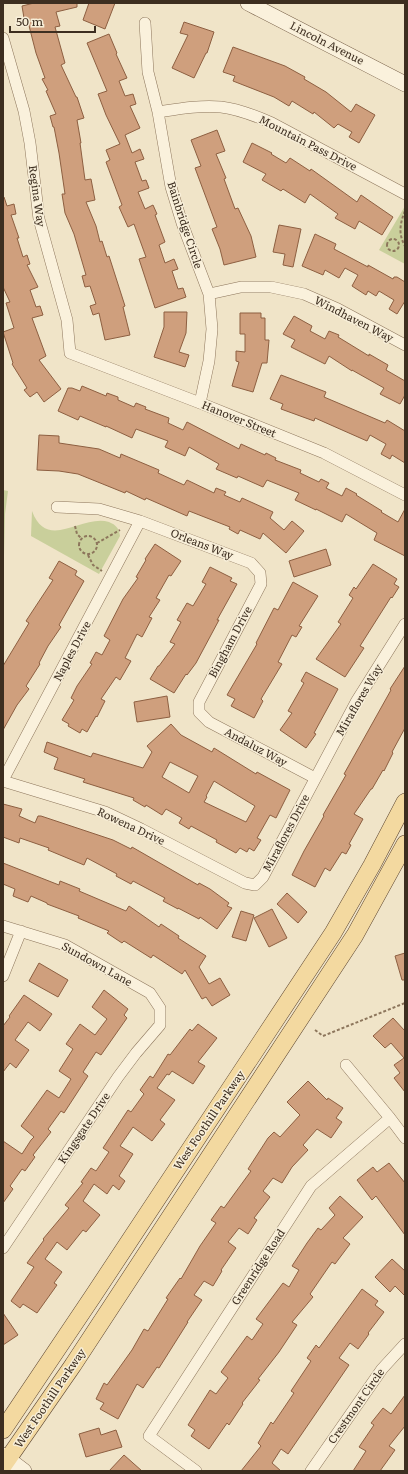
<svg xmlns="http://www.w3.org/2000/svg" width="408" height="1474" font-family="Literata,serif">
<rect width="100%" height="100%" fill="#f0e4c8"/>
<path fill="#c9cf9b" d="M405 206V264L379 250Z
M3 490 8 491 5 514 3 597Z
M32 511C47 552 82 514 109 522 116 525 119 528 120 536L99 574 31 536Z"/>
<path fill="#cf9f7d" stroke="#8d5f41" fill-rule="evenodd" d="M34 3H77V7L56 12 60 26 55 27 65 63 61 65 76 97H77L84 118 77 120 81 143H80L85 180 91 179 95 200 86 202 96 226 100 242 102 241 107 257 109 256 125 306 123 307 130 335 105 340 99 313 93 315 90 306 96 304 90 286 85 287 82 276 86 275 74 234 65 213 62 194H65L59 153 54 127H53L50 116 56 114 46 91 48 90 42 79 45 78 36 53 27 18H24L22 6Z
M89 3H115L105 29 83 20Z
M184 22 214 32 207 53H206L194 78 172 68 188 35 180 33Z
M109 34 117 53 116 54 127 78 119 81 125 96 133 94 136 104 130 106 140 128 125 135 132 153 140 149 144 159 135 162 142 181 146 180 149 188 138 192 145 209 153 205 157 214 155 215 165 242 159 245 165 263 174 259 178 269 172 271 178 289 183 288 186 297 155 308 139 259 146 257 134 224 128 227 119 207 122 205 106 162 110 160 106 150 120 144 106 115 98 94 107 91 87 43Z
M233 47 285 66 305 77 304 79 326 92 351 112 356 104 375 115 359 143 349 137 352 132 338 124 334 128 314 112 313 114 292 101 289 106 274 97 233 81 235 76 223 72Z
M217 130 225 151 216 154 226 178 224 179 235 209 238 208 251 236 256 257 224 265 220 249 212 229 217 227 195 168 201 166 191 140Z
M252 143 272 153 271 154 286 163 290 158 310 171 311 169 357 202 361 195 393 217 382 235 359 221 355 229 335 218 338 214 310 194 305 203 283 189 281 191 262 180 266 174 243 162Z
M3 197H4L7 206 14 204 16 214 11 215 19 238H17L23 257 27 255 30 264 27 265 38 287 30 290 36 307 40 306 43 315 32 318 46 356 39 360 61 389 44 402 37 392 30 397 24 390 27 388 12 364 13 363 3 332 14 328 6 303 10 302 3 287Z
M279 225 301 229 293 267 283 265 285 254 273 252Z
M315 234 336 244 334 249 368 267V265L393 279 394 277H397L405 282V301L397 314 389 309 394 300 379 291 376 296 368 291 366 295 355 288 352 286 358 275 345 268 339 278 325 270 323 275 302 266Z
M164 312H187L186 333 179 352 189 355 185 367 154 357 164 327Z
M240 313H261V318H265V340H269L267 363H262L253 392 232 386 239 362 236 361V351L245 352V334H240Z
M294 316 312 326 310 331 325 339 329 331 339 335 338 337 369 356V354L388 365 386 370 405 381V395L400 404 380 394 384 388 352 370V371L329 356 325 364 291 347 295 340 283 334Z
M281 375 326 392 324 397 385 423 387 420 405 431V463L392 455 390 459 381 454 386 444 370 435 367 441 315 418 314 421 281 409 283 404 270 399Z
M82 386 106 396 107 393 118 397V400L134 407 136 403 146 407 145 409 169 418 168 423 183 430 187 422 239 449 241 444 265 455 266 453 276 458 275 460 301 470 300 473 319 482 321 479 329 483 326 488 342 496 346 488 357 494 356 495 382 511 381 512 398 522 405 509V556L374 540 377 533 346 514 342 522 316 509V510L295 500 299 493 267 480 263 487 238 476 237 478 216 469 219 464 189 447 185 456 165 447 168 441 136 429 132 438 106 426V427L80 416 78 420 58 411 68 388H72L80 391Z
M39 435 59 436V443L99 449 120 458 121 454 159 470 158 473 184 485 187 480 214 493 216 488 226 492 224 495 240 502 242 498 273 512 270 518 284 530 292 521 304 531 286 553 263 533 260 539 240 530 238 534 229 529 230 527 189 511 187 516 146 498 145 500 126 491 125 493 78 474 59 471 37 470Z
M155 544 181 561 171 576 169 575 156 598 160 600 149 617 152 618 142 637 137 634 125 658 131 661 120 680 116 677 101 699 105 701 97 717 96 716 87 732 82 729 80 733 68 726 69 724 62 720 74 700 71 698 77 686 92 664 90 663 96 652 102 655 110 640 104 636 123 599 138 578 136 577 146 560 145 559Z
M326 549 331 565 294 577 289 561Z
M59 561 77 571 75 575 84 581 59 625 61 627 48 646 39 663 40 664 26 686 29 689 17 705 3 730V666L29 623 26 621 53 580 49 578Z
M373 564 397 579 394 584 399 587 392 598 391 597 360 646 364 648 345 677 316 659 341 624 338 622 353 598 349 595 354 587 356 589Z
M210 567 232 578 230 581 237 584 217 620H219L196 663 187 675 186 674 174 693 150 679 158 666H159L175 644 170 642 181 622 177 620 187 603 193 606 206 584 202 582Z
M293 582 318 596 299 626 302 627 296 637 292 635 278 662 282 664 261 699 263 701 254 718 231 706 235 699 227 695 257 644 256 643 274 608 278 610Z
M405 666V728L392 752 393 753 384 771 383 770 372 789H371L354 814 363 819 349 844 351 845 346 854 342 852 330 871 325 868 315 887 292 875 304 851 324 816 323 815 346 775 344 774 391 690 390 689Z
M306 672 338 689 314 733 316 734 306 748 280 730 292 713 288 711 304 683 301 681Z
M167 696 170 717 137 722 134 702Z
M171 724 181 735 212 752 214 748 256 774 257 772 290 790 276 818 270 815 257 838 261 840 254 851 249 848 247 852 240 848 236 853 216 842 217 840 191 826 189 829 179 823 182 818 166 809 162 815 146 805 145 807 133 800 134 798 83 782 85 779 54 769 58 758 44 752 47 742 91 757 93 753 143 768 152 752 147 746ZM170 762 198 776 189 793 162 777ZM214 781 255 806 246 822 204 802 207 797 206 796Z
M3 804 22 809 19 816 35 823 38 816H41L113 840 131 849 132 847 198 885 199 883 210 889 229 903 227 906 232 908 217 929 200 917 199 919 178 908V909L163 901 165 898 133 881 131 884 116 876 117 874 87 858 84 865 48 850 49 848 20 838 19 843 3 837Z
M3 863 59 885 60 881 80 889 79 891 126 911 129 906 159 927 161 924 179 936 178 938 206 956 199 967 209 984 220 978 230 995 212 1006 206 997 202 999 185 970 182 974 153 955 151 958 124 941 122 943 107 933 109 931 78 918 79 916 47 904V903L31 896 28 902 13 896 15 889 3 884Z
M287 893 307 912 298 923 277 904Z
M272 909 287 938 269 947 254 918Z
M241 911 254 915 246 941 232 937Z
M405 953V980H402L395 956Z
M39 963 68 980 58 997 29 981Z
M104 990 128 1009 124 1015 127 1018 101 1055 96 1052 83 1072 88 1076 64 1113 61 1111 48 1129 51 1132 33 1155 35 1157 25 1171 22 1169 10 1186 13 1189 3 1203V1141L22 1154 31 1140 34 1137 21 1126 47 1090 59 1098 71 1079 59 1071 73 1049 66 1044 80 1024 95 1035 107 1019 92 1007Z
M24 995 52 1014 40 1031 28 1022 15 1040 29 1050 16 1068 10 1063 3 1072V1026L10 1017 9 1016Z
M393 1018 405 1031V1092L394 1078 400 1073 394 1065 404 1058 391 1043 385 1048 373 1036Z
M198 1024 217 1038 198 1062 205 1066 193 1084 172 1071 169 1075 167 1074 157 1088 175 1100 160 1120 165 1124 152 1141 133 1127 120 1146 133 1154 119 1176 125 1181 119 1190 113 1185 107 1194 94 1184 83 1201 100 1215 86 1232 83 1230 67 1250 57 1242 45 1259 62 1272 54 1283 57 1285 37 1313 23 1304 20 1308 11 1301 34 1267 27 1263 44 1240 43 1239 69 1208 65 1205 83 1183 81 1182 91 1168 96 1171 109 1152 103 1148 128 1110 131 1112 144 1094 140 1090 150 1076 153 1078 168 1054 170 1055 190 1029 192 1031Z
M308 1081 327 1100 328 1098 343 1108 336 1118 342 1122 331 1138 317 1129 303 1145 308 1150 292 1167 282 1183 273 1178 263 1191 270 1197 254 1218 257 1220 248 1234 239 1228 228 1242 236 1248 221 1270 222 1271 213 1286 204 1281 194 1295 202 1300 187 1322H188L159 1368 157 1367 143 1388 137 1384 118 1419 100 1409 104 1403 96 1399 104 1383 107 1385 132 1350 144 1329 148 1331 168 1299 166 1298 180 1278 181 1279 200 1246 216 1223 211 1220 221 1206 224 1208 251 1171 248 1169 268 1138 274 1132 280 1137 300 1115 287 1102Z
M389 1163 405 1183V1235L376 1196 372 1200 357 1180 373 1167 377 1172Z
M340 1196 363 1217 343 1238 350 1244 335 1264 332 1262 310 1294 313 1297 292 1322 297 1325 279 1352 258 1379 260 1380 242 1403 243 1404 229 1425 227 1423 209 1449 191 1436 195 1430 188 1425 210 1390 216 1394 228 1378 221 1372 247 1336 252 1340 263 1324 256 1319 283 1283 289 1287 299 1270 292 1266 307 1243 318 1228 321 1230 335 1215 329 1208Z
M392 1259 405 1271V1296L395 1286 390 1292 375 1277Z
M362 1289 378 1301 375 1305 384 1312 368 1333 369 1334 358 1349 350 1343 339 1358 349 1365 288 1454 281 1449 272 1463 281 1471H241L261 1446 258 1443 271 1422 273 1424 294 1393 291 1391 311 1361 307 1358 316 1345 319 1348Z
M3 1313 18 1335 3 1345Z
M405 1395V1426L389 1446 395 1450 380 1471H353L366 1451 359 1447 374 1425 371 1423 383 1408 391 1414Z
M99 1428 101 1435 116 1430 122 1447 86 1457 79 1434Z
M124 1455 142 1471H109Z"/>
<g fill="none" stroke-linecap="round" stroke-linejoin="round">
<g stroke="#8d765c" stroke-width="12">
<path id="street" d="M145 23 148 72 158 112 171 187 182 223 209 294 212 329 209 361 200 403
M3 38 24 111 30 143 39 219 67 320 70 353 200 403 324 453 405 495
M158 112C178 109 200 105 221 107 238 109 256 116 272 123L405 194
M209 294 241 287H271L304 294 338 309 405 345
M57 507 99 509 140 521 251 563 260 573 261 584 199 702V712L209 722 315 778
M3 780 140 521
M3 781 105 812 141 829 245 883 255 885 263 877 356 702 405 624
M3 926 65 945 150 993 160 1008V1025L136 1053 118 1077 3 1248
M3 976 21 931
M346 1065 390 1118 405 1138
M196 1471 149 1436 311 1186 390 1118
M311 1471 382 1369 405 1344"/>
</g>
<g stroke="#6f573f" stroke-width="16">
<path id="secondary" d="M248 3 405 84
M3 1455 24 1471"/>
</g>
<g stroke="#5b4430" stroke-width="18">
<path id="primary" d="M3 1430 93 1296 333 933 372 865 405 802
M3 1466 73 1365 355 935 405 844"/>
</g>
<path stroke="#8d765c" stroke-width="2" stroke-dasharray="3 2" stroke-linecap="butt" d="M405 211C400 223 398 234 405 246
M387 245a6 6 0 1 1 12 0a6 6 0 1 1-12 0Z
M75 526 77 534 82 539
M79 545a9 9 0 1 1 18 0a9 9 0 1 1-18 0Z
M97 543 120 530
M88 555 93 565 102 571
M315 1030 323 1036 405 1003"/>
<use href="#street" stroke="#faf1dc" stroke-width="11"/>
<use href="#secondary" stroke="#faf1dc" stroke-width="15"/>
<use href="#primary" stroke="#f3d9a0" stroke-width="17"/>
</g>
<g text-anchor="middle" stroke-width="3" stroke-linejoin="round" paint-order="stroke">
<g font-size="11" fill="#3d2e20" stroke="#f7eed8">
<text transform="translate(327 43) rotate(27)" y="4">Lincoln Avenue</text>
<text transform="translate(308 143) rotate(27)" y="4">Mountain Pass Drive</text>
<text transform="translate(37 196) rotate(82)" y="4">Regina Way</text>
<text transform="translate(185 225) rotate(72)" y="4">Bainbridge Circle</text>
<text transform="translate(354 319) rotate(27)" y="4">Windhaven Way</text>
<text transform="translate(239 419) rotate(22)" y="4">Hanover Street</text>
<text transform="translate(202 544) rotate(21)" y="4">Orleans Way</text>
<text transform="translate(230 642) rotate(-62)" y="4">Bingham Drive</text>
<text transform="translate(72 651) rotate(-62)" y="4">Naples Drive</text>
<text transform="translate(359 700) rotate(-60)" y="4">Miraflores Way</text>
<text transform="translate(256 747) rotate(28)" y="4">Andaluz Way</text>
<text transform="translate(131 826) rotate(25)" y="4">Rowena Drive</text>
<text transform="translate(286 833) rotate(-62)" y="4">Miraflores Drive</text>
<text transform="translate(97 964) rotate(29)" y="4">Sundown Lane</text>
<text transform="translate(209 1120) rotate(-56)" y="4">West Foothill Parkway</text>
<text transform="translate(84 1128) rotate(-56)" y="4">Kingsgate Drive</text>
<text transform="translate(258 1267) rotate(-57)" y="4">Greenridge Road</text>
<text transform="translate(50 1398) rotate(-56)" y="4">West Foothill Parkway</text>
<text transform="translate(356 1406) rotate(-55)" y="4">Crestmont Circle</text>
</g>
</g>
<rect width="408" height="1474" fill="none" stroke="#3d2e20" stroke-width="8"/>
<path d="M10 26v6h85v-6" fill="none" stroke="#3d2e20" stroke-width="2"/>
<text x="16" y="26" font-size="12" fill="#3d2e20" stroke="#f7eed8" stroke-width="3" paint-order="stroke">50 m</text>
</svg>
